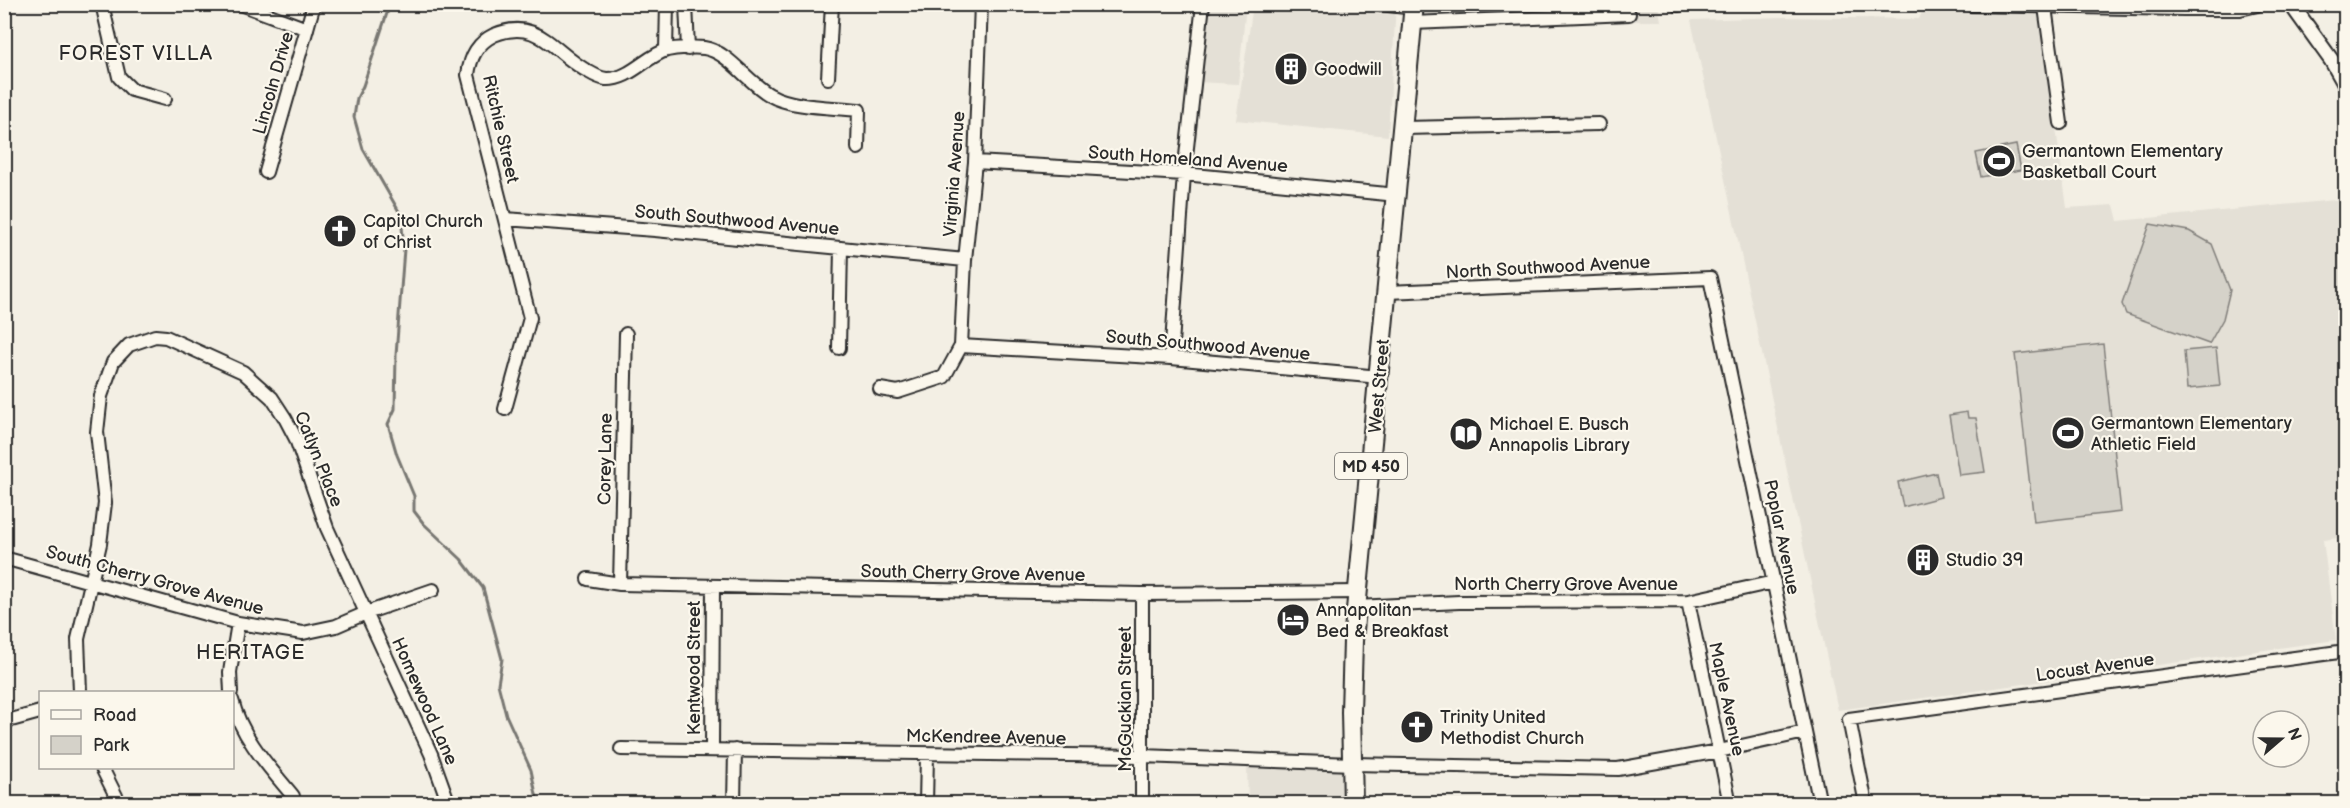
<svg xmlns="http://www.w3.org/2000/svg" width="2350" height="808" font-family="'Balsamiq Sans',sans-serif">
<rect width="100%" height="100%" fill="#f3efe4"/>
<filter id="ink" filterUnits="userSpaceOnUse"><feTurbulence type="fractalNoise" baseFrequency=".0167" numOctaves="2"/><feDisplacementMap in="SourceGraphic" scale="12" xChannelSelector="R" yChannelSelector="G"/><feConvolveMatrix kernelMatrix="1 2 1 2 8 2 1 2 1" color-interpolation-filters="sRGB"/></filter>
<g filter="url(#ink)">
<path fill="#e4e0d6" d="M1196 5H1246L1238 84 1196 82Z
M1253 5H1396L1388 136 1236 120Z
M1415 5H1658L1661 21 1416 22Z
M1922 12 2040 13 2067 208 2114 205 2118 221 2345 199V537L2323 540 2336 640 1838 710 1691 20 1783 17 1919 19Z
M1247 765 1347 767 1348 803H1248Z"/>
<path fill="#d5d2c9" stroke="#807e7a" stroke-width="1.5" d="M2016 145 2021 170 1981 177 1976 153Z
M2150 224 2189 231 2212 244 2230 290 2223 319 2209 344 2126 314 2122 304Z
M2103 344 2121 512 2034 522 2015 354Z
M2216 348 2220 386 2187 389 2184 351Z
M1967 412 1968 418H1976L1985 472 1959 475 1949 415Z
M1936 473 1941 497 1903 507 1898 482Z"/>
<g fill="none" stroke-linecap="round" stroke-linejoin="round">
<path stroke="#787772" stroke-width="3" d="M390 4 363 86 357 98 354 117 363 149 401 215 404 249 396 355 395 409 388 424 397 455 414 496V511L424 524 461 559 483 588 502 659 498 684 506 715 531 770 538 804"/>
<g stroke="#2b2b2b" stroke-width="16">
<path id="minor" d="M102 4 119 77 132 90 165 99
M240 4 307 29
M686 4 688 49
M1380 4 1414 8
M2045 7 2061 123
M1412 23 1629 14
M666 50 667 4
M828 78 832 4
M1403 128 1599 124
M975 162 1184 174 1397 195
M266 172 314 4
M505 219 655 230 965 260
M1387 292 1710 278 1820 804
M961 346 1171 358 1380 377
M839 348 841 248
M1171 358 1184 174 1203 4
M880 389 898 392 944 377 961 346 965 260 975 162 981 4
M505 409 530 318 468 75C470 58 477 43 494 35 539 16 554 54 589 72 594 75 600 78 606 79 630 80 646 56 667 50 677 48 694 47 704 48 728 51 748 83 770 95 792 108 833 107 859 110L858 148
M4 558 238 623 303 633 336 626 366 613 433 590
M588 579 620 584 1142 594 1358 592
M620 584 626 334
M1142 594V804
M1688 601 1730 804
M1356 607 1459 602 1688 601 1774 582
M80 692 78 639 100 544 105 503 97 432 101 396 113 362 129 345 155 336 166 337 243 372 272 398 285 418 296 439 327 528 431 754 449 804
M231 692 230 672 238 623
M232 700C241 737 269 767 293 796
M4 722 40 712
M621 749 1143 756 1352 764 1618 769 1719 751 1805 732
M712 749 713 586
M102 768 120 804
M734 804 735 750
M926 804 927 754
M1866 804 1849 719 2346 651"/>
</g>
<g stroke="#2b2b2b" stroke-width="18">
<path id="tertiary" d="M1677 4H1679
M1971 4 2184 8H2240L2257 4
M2291 4 2332 61 2346 86"/>
</g>
<g stroke="#2b2b2b" stroke-width="22">
<path id="primary" d="M1353 804 1351 712 1353 641 1414 4"/>
</g>
<use href="#minor" stroke="#fbf7ec" stroke-width="12"/>
<use href="#tertiary" stroke="#fbf7ec" stroke-width="14"/>
<use href="#primary" stroke="#fbf7ec" stroke-width="18"/>
</g>
</g>
<defs>
<g id="building-disc" transform="scale(1.725)"><circle r="9.5" fill="#2b2b2b" stroke="#fbf7ec"/><path d="M-4-6H4V6H1V3H-1V6H-4ZM-2.5-4.3h1.7v1.8h-1.7ZM.8-4.3h1.7v1.8H.8ZM-2.5-1h1.7V.8h-1.7ZM.8-1h1.7V.8H.8Z" fill="#fff"/></g>
<g id="stadium-disc" transform="scale(1.725)"><circle r="9.5" fill="#2b2b2b" stroke="#fbf7ec"/><path d="M0-5a6.5 5 0 1 0 0 10a6.5 5 0 1 0 0-10ZM-3.5-1.8h7v3.6h-7Z" fill="#fff"/></g>
<g id="church-disc" transform="scale(1.725)"><circle r="9.5" fill="#2b2b2b" stroke="#fbf7ec"/><path d="M-1.2-6h2.4v3.5h3.3v2.4h-3.3V6h-2.4V-.1h-3.3v-2.4h3.3Z" fill="#fff"/></g>
<g id="library-disc" transform="scale(1.725)"><circle r="9.5" fill="#2b2b2b" stroke="#fbf7ec"/><path d="M-6-4Q-3-5.5-.7-3.5V5Q-3 3-6 4ZM6-4Q3-5.5 .7-3.5V5Q3 3 6 4Z" fill="#fff"/></g>
<g id="hotel-disc" transform="scale(1.725)"><circle r="9.5" fill="#2b2b2b" stroke="#fbf7ec"/><path d="M-6-4.5h1.5V1H6V5H4.5V3h-9V5H-6ZM-4 0a1.8 1.8 0 1 1 3.6 0ZM.5 0V-2.5h3Q6-2.5 6 0Z" fill="#fff"/></g>
</defs>
<g fill-rule="evenodd">
<use href="#building-disc" x="1291" y="69"/>
<use href="#stadium-disc" x="1999" y="161"/>
<use href="#church-disc" x="340" y="231"/>
<use href="#stadium-disc" x="2068" y="433"/>
<use href="#library-disc" x="1466" y="434"/>
<use href="#building-disc" x="1923" y="560"/>
<use href="#hotel-disc" x="1293" y="620"/>
<use href="#church-disc" x="1417" y="727"/>
</g>
<g text-anchor="middle" stroke-width="4.5" stroke-linejoin="round" paint-order="stroke">
<rect fill="#fbf7ec" stroke="#696865" stroke-width="1.5" x="1335" y="453" width="72" height="26" rx="4.5"/>
<g font-size="16" font-weight="bold" fill="#2b2b2b">
<text x="1371" y="472">MD 450</text>
</g>
<g font-size="18" fill="#2b2b2b" stroke="#fbf7ec" text-anchor="start">
<text x="1314" y="75">Goodwill</text>
<text x="2022" y="157">Germantown Elementary<tspan x="2022" dy="21">Basketball Court</tspan></text>
<text x="363" y="227">Capitol Church<tspan x="363" dy="21">of Christ</tspan></text>
<text x="2091" y="429">Germantown Elementary<tspan x="2091" dy="21">Athletic Field</tspan></text>
<text x="1489" y="430">Michael E. Busch<tspan x="1489" dy="21">Annapolis Library</tspan></text>
<text x="1946" y="566">Studio 39</text>
<text x="1316" y="616">Annapolitan<tspan x="1316" dy="21">Bed &amp; Breakfast</tspan></text>
<text x="1440" y="723">Trinity United<tspan x="1440" dy="21">Methodist Church</tspan></text>
</g>
<g font-size="18" fill="#2b2b2b" stroke="#fbf7ec">
<text transform="translate(273 83) rotate(-74)" y="6">Lincoln Drive</text>
<text transform="translate(501 129) rotate(77)" y="6">Ritchie Street</text>
<text transform="translate(1188 159) rotate(4)" y="6">South Homeland Avenue</text>
<text transform="translate(954 174) rotate(-86)" y="6">Virginia Avenue</text>
<text transform="translate(737 220) rotate(5)" y="6">South Southwood Avenue</text>
<text transform="translate(1548 267) rotate(-3)" y="6">North Southwood Avenue</text>
<text transform="translate(1208 345) rotate(5)" y="6">South Southwood Avenue</text>
<text transform="translate(1379 386) rotate(-85)" y="6">West Street</text>
<text transform="translate(319 459) rotate(68)" y="6">Catlyn Place</text>
<text transform="translate(605 459) rotate(-89)" y="6">Corey Lane</text>
<text transform="translate(1782 537) rotate(78)" y="6">Poplar Avenue</text>
<text transform="translate(973 573) rotate(1)" y="6">South Cherry Grove Avenue</text>
<text transform="translate(155 580) rotate(15)" y="6">South Cherry Grove Avenue</text>
<text x="1566" y="590">North Cherry Grove Avenue</text>
<text transform="translate(2095 667) rotate(-8)" y="6">Locust Avenue</text>
<text transform="translate(694 668) rotate(-90)" y="6">Kentwood Street</text>
<text transform="translate(1125 699) rotate(-90)" y="6">McGuckian Street</text>
<text transform="translate(1727 699) rotate(78)" y="6">Maple Avenue</text>
<text transform="translate(425 701) rotate(66)" y="6">Homewood Lane</text>
<text transform="translate(986 737) rotate(1)" y="6">McKendree Avenue</text>
</g>
<g font-size="20" letter-spacing="1.5" fill="#2b2b2b" stroke="#fbf7ec">
<text x="136" y="60">FOREST VILLA</text>
<text x="251" y="659">HERITAGE</text>
</g>
</g>
<rect width="2350" height="808" fill="none" stroke="#fbf7ec" stroke-width="24"/>
<rect x="12" y="12" width="2326" height="784" fill="none" stroke="#2b2b2b" stroke-width="2" filter="url(#ink)"/>
<rect x="39" y="691" width="195" height="78" fill="#fbf7ec" stroke="#a8a59f" stroke-width="1.5"/>
<rect x="51" y="710" width="30" height="9" fill="#fbf7ec" stroke="#a8a59f" stroke-width="1.5"/>
<text x="93" y="721" font-size="18" fill="#2b2b2b">Road</text>
<rect x="51" y="736" width="30" height="18" fill="#d5d2c9" stroke="#a8a59f" stroke-width="1.5"/>
<text x="93" y="751" font-size="18" fill="#2b2b2b">Park</text>
<g transform="translate(2281 739) rotate(70)"><circle r="28" fill="#fbf7ec" stroke="#a8a59f" stroke-width="1.5"/>
<path d="M0-4.5L10 22L0 15L-10 22Z" fill="#2b2b2b"/>
<text y="-9" font-size="16" font-weight="bold" text-anchor="middle" fill="#2b2b2b">N</text>
</g>
</svg>
